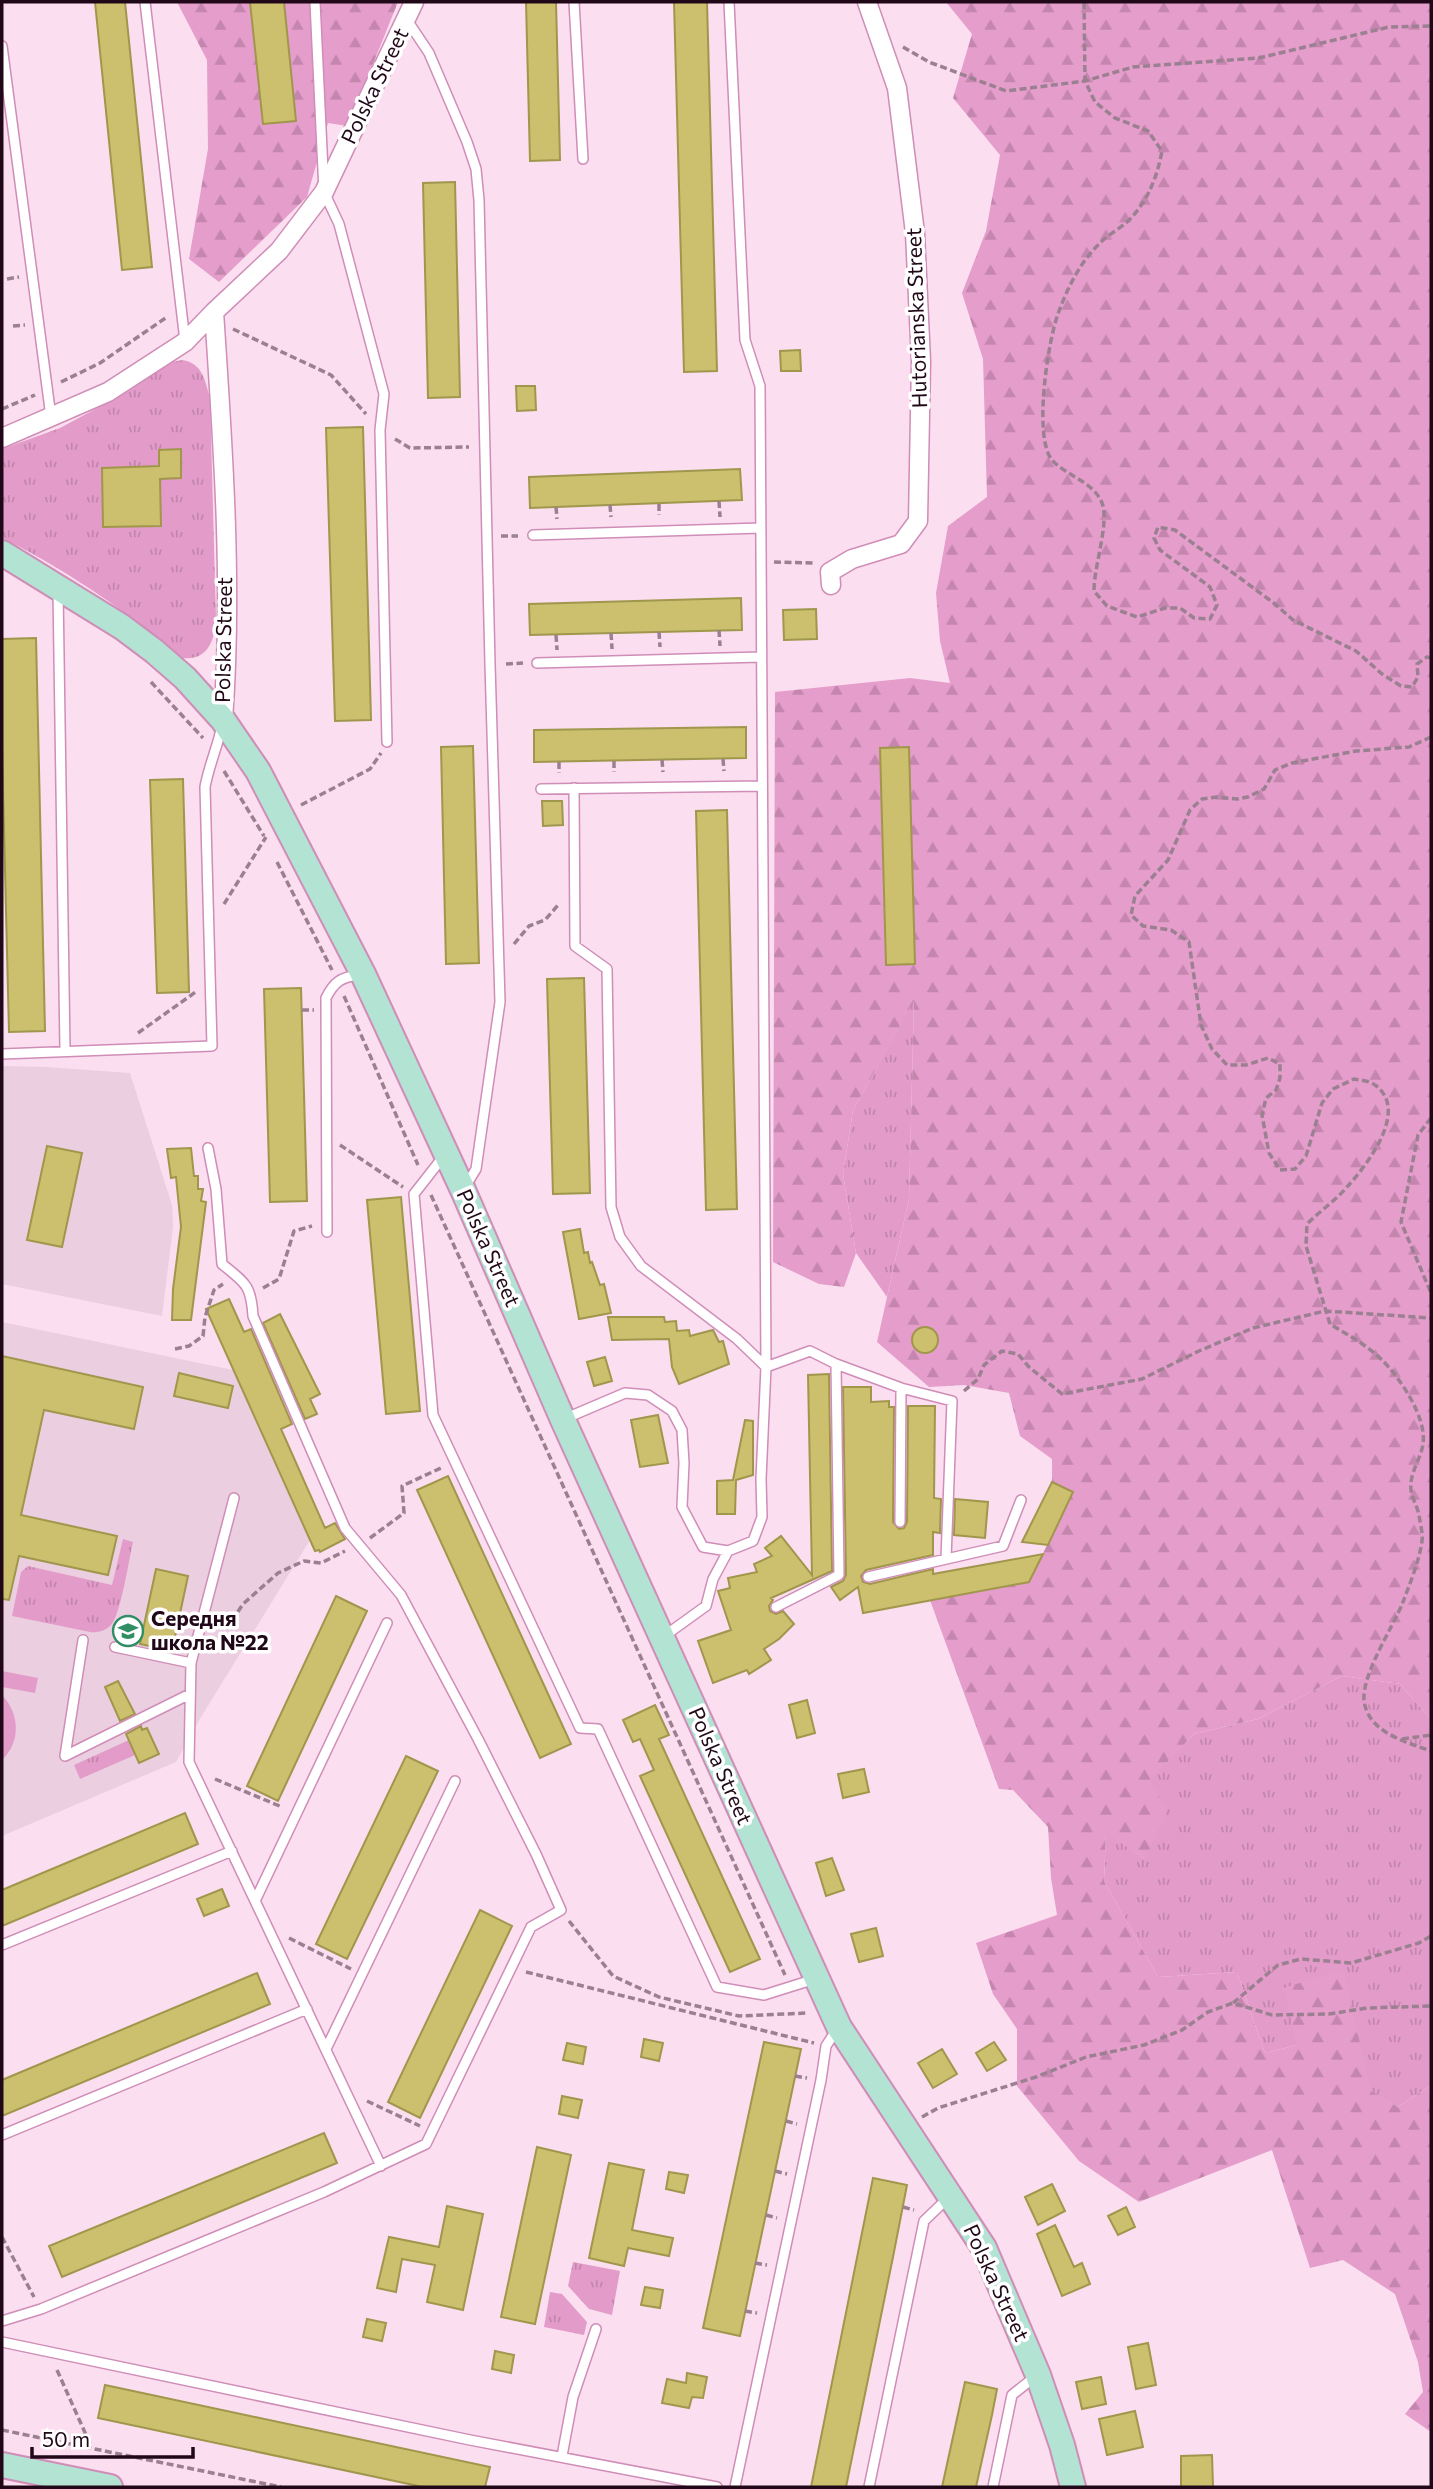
<svg xmlns="http://www.w3.org/2000/svg" width="1433" height="2489" font-family="Commissioner,sans-serif">
<defs>
<pattern id="grass-tufts" width="24" height="20" patternUnits="userSpaceOnUse" patternTransform="scale(1.75)"><rect width="24" height="20" fill="#e39cc9"/><path d="M3 7l-1-3M5 7V3M7 7l1-3M15 17l-1-3M17 17v-4M19 17l1-3" fill="none" stroke="#c285ac"/></pattern>
<pattern id="forest-firs" width="22" height="20" patternUnits="userSpaceOnUse" patternTransform="scale(1.75)"><rect width="22" height="20" fill="#e59dcb"/><path d="M5 1l3.5 6h-7zM16 11l3.5 6h-7z" fill="#c486ae"/></pattern>
</defs>
<rect width="100%" height="100%" fill="#fbdeef"/>
<path fill="#eccee1" d="M2 1066 46 1067 130 1073 172 1205 173 1227 162 1316 2 1284Z
M2 1322 233 1370 310 1540 198 1722 176 1762 2 1836Z"/>
<path fill="url(#grass-tufts)" d="M182 360C203 363 205 381 210 398L216 618C215 638 209 661 183 658 171 657 162 642 153 635 111 600 51 562 2 538V449L60 428 125 393 171 362Z
M914 1000 909 1199 887 1297 856 1253 843 1174 853 1110Z
M123 1539 133 1542C129 1559 121 1614 111 1625 105 1631 98 1633 90 1632L12 1616 21 1572 28 1566 112 1585Z
M1342 1676 1400 1684 1429 1717 1431 1716V2085L1398 2107 1370 2091 1342 1969 1297 2045 1265 2053 1237 1972 1158 1977 1104 1881 1106 1832 1145 1859 1149 1780 1194 1734 1258 1719Z
M129 1740 135 1755 80 1779 74 1765Z
M573 2262 620 2271 612 2315 589 2309 568 2286Z
M550 2292 562 2294 587 2322 584 2335 544 2327Z"/>
<path fill="url(#forest-firs)" d="M177 2H398L348 126 328 123 307 197 219 282 189 259 208 149 207 60Z
M946 2H1431V1716L1429 1717 1400 1684 1342 1676 1258 1719 1194 1734 1150 1780 1167 1811 1145 1859 1106 1833 1104 1881 1158 1977 1237 1972 1265 2053 1297 2045 1284 1988 1343 1969 1371 2091 1398 2107 1431 2085V2432L1405 2414 1423 2392 1418 2362 1395 2294 1343 2260 1310 2268 1272 2150 1139 2202 1079 2161 1017 2086V2029L993 1994 976 1943 1057 1915 1051 1878 1048 1827 1013 1790 999 1789 930 1600 1029 1582 1073 1492 1052 1482V1459L1020 1436 1009 1393 964 1385 929 1387 877 1342 909 1199 914 1001 853 1110 843 1174 856 1253 844 1287 819 1284 773 1262 775 692 910 678 950 683 940 641 936 593 948 526 987 497 983 359 962 293 986 231 1000 155 953 98 972 34Z"/>
<path fill="#e39cc9" d="M2 1671 38 1678 35 1693 2 1687Z
M2 1695C20 1714 21 1742 2 1760Z"/>
<path fill="#ccc06f" stroke="#a0964c" stroke-width="2" d="M95 2H125L152 267 122 270Z
M250 2H284L296 121 263 124Z
M526 2H556L560 160 530 161Z
M674 2H707L717 371 684 372Z
M455 182 460 397 428 398 423 183Z
M800 350 801 371H781L780 351Z
M516 386H535L536 410 517 411Z
M363 427 371 720 335 721 326 428Z
M181 449V478L160 479 161 526 103 527 102 468 159 466V450Z
M740 469 742 500 530 508 529 477Z
M741 598 742 630 530 635 529 604Z
M816 609 817 639 784 640 783 610Z
M36 638 45 1031 9 1032 2 749V639Z
M746 727V758L534 762V730Z
M473 746 479 963 446 964 441 747Z
M909 747 915 964 886 965 880 748Z
M183 779 189 992 157 993 150 780Z
M542 801H562L563 825 543 826Z
M727 810 737 1209 706 1210 696 811Z
M584 978 590 1193 553 1194 547 979Z
M301 988 307 1201 270 1202 264 989Z
M47 1146 82 1153 62 1247 27 1240Z
M191 1148 194 1176H198V1189H203L201 1201 206 1202 191 1320H172L173 1289 181 1227 176 1177 171 1178 167 1149Z
M401 1197 420 1411 386 1414 367 1200Z
M580 1229 584 1253 588 1252 590 1263 592 1262 600 1285 604 1284 611 1313 579 1319 563 1232Z
M229 1299 244 1332 251 1329 292 1424 281 1429 325 1528 335 1523 345 1539 320 1552 319 1550 315 1551 206 1309Z
M280 1314 320 1394 310 1399 317 1414 305 1419 263 1323Z
M608 1317H664L665 1322 676 1321 677 1331 689 1330 690 1336 713 1330 719 1342 723 1341 729 1364 679 1384 672 1367 669 1339 612 1340Z
M912 1340a13 13 0 1 1 26 0a13 13 0 1 1-26 0Z
M2 1356 143 1387 134 1429 44 1410 21 1515 117 1536 108 1575 19 1556 9 1600 2 1599Z
M605 1357 612 1381 594 1386 587 1362Z
M179 1373 233 1386 228 1408 174 1396Z
M829 1374 832 1571 771 1598 773 1600 769 1606 770 1611 776 1614 783 1611 794 1624 779 1639 764 1649 771 1660 749 1674 747 1670 713 1683 698 1641 731 1630 718 1591 730 1588 728 1578 757 1572 754 1564 772 1556 765 1548 781 1536 812 1575 808 1375Z
M843 1387H871V1402L889 1401V1407H894L893 1522 899 1529 904 1528 907 1522 908 1406H935L934 1498 941 1499 940 1533 933 1532V1555L866 1570 861 1576 863 1582 870 1584 933 1569V1574L1043 1554 1029 1582 863 1613 858 1587 840 1600 831 1587 843 1581 846 1575Z
M658 1415 668 1463 640 1467 631 1420Z
M745 1420 753 1421V1475L736 1480 735 1514H717V1481L733 1480Z
M448 1476 571 1744 540 1758 417 1490Z
M1052 1482 1073 1492 1048 1545 1022 1542Z
M955 1499 988 1502 985 1538 954 1535Z
M156 1569 188 1576 172 1651 140 1644Z
M336 1596 367 1611 278 1801 247 1786Z
M118 1681 135 1714 120 1721 105 1687Z
M807 1700 815 1733 797 1738 789 1705Z
M655 1705 669 1735 659 1739 760 1959 730 1972 640 1776 654 1770 640 1739 633 1742 623 1720Z
M141 1726 142 1730 147 1728 159 1754 139 1763 126 1734Z
M406 1756 438 1771 347 1959 316 1944Z
M864 1769 869 1792 843 1798 838 1774Z
M185 1813 198 1844 2 1926V1890Z
M832 1858 844 1890 826 1896 816 1863Z
M222 1889 229 1906 204 1916 197 1899Z
M480 1910 512 1926 420 2118 388 2102Z
M876 1928 883 1956 859 1962 851 1934Z
M257 1973 270 2004 2 2116V2080Z
M644 2039 663 2043 659 2061 641 2057Z
M764 2042 801 2049 740 2336 703 2328Z
M994 2042 1006 2060 987 2071 976 2053Z
M567 2043 586 2047 583 2064 563 2060Z
M942 2049 957 2074 933 2088 918 2063Z
M562 2096 582 2100 578 2118 559 2114Z
M324 2133 337 2163 62 2277 49 2246Z
M537 2147 571 2155 535 2324 501 2317Z
M609 2163 644 2170 632 2230 673 2238 669 2256 628 2248 624 2266 589 2258Z
M669 2172 688 2175 684 2193 666 2189Z
M873 2178 907 2185 893 2257 846 2487H811Z
M1052 2184 1065 2211 1038 2225 1025 2197Z
M447 2206 483 2214 463 2310 427 2302 435 2265 402 2259 396 2292 377 2288 389 2237 439 2247Z
M1126 2207 1135 2227 1118 2235 1108 2216Z
M1055 2225 1074 2267 1082 2263 1090 2284 1062 2296 1037 2234Z
M645 2287 663 2290 660 2308 641 2305Z
M367 2319 386 2323 382 2341 363 2337Z
M1148 2343 1156 2385 1136 2389 1128 2347Z
M495 2351 514 2355 511 2373 492 2369Z
M687 2373 707 2377 703 2398 692 2397 689 2408 662 2403 667 2379 686 2383Z
M1101 2377 1106 2404 1082 2409 1076 2382Z
M965 2382 997 2389 992 2415 976 2487H942Z
M105 2385 490 2467 485 2487H423L98 2418Z
M1135 2411 1143 2447 1107 2455 1099 2419Z
M1212 2455 1213 2487H1181V2456Z"/>
<g fill="none" stroke-linecap="round" stroke-linejoin="round">
<g stroke="#cf8db7" stroke-width="12">
<path id="lane" d="M145 2 185 341
M315 2 324 192 339 224 384 394 380 430 387 742
M574 2 583 159
M729 2 745 340 760 386 766 1367
M407 20 429 53 467 142 476 169 479 200 490 664 500 1002 476 1169 465 1187
M2 46 51 417
M533 535 761 528
M58 590 65 1050
M537 663 761 657
M574 788 575 946 607 969 611 1207 620 1237 641 1266 737 1339 766 1367
M541 789 762 786
M2 1054 212 1046 205 787C209 765 218 746 222 725
M443 1157 414 1194 433 1415 580 1728 598 1729 717 1987 764 1995 815 1979
M327 1232 326 998C334 982 341 977 359 975
M836 1364 901 1388 900 1522
M901 1388 952 1401 946 1559
M564 1419 625 1393 648 1395 672 1411 682 1430 684 1463 682 1507 703 1547 728 1551 753 1541 762 1517 761 1479 766 1367 810 1351 836 1364 839 1575 776 1607
M234 1498 191 1663 189 1762 381 2166
M868 1577 1003 1546 1021 1500
M663 1637 706 1606 713 1579 728 1551
M83 1640 65 1756 190 1694
M115 1647 191 1663
M255 1901 387 1623
M2 1945 232 1851
M326 2049 455 1781
M2 2135 307 2009
M2 2321 41 2309 324 2192 426 2144 531 1927 561 1910 536 1854 478 1739 401 1595 345 1528 253 1316C251 1284 245 1283 222 1264L216 1189 208 1148
M2 2342 470 2440 717 2487
M562 2456 573 2397 596 2329
M735 2487 821 2080 826 2046 837 2029
M869 2487 924 2221 949 2197
M993 2487 1012 2395 1036 2376"/>
</g>
<g stroke="#cf8db7" stroke-width="21">
<path id="street" d="M2 438 108 392 185 342 214 312
M831 585 830 572 852 559 901 544 918 521 921 361 915 233 897 88 867 2
M223 720C233 587 223 445 214 312L279 251 324 192 414 2"/>
</g>
<g stroke="#cf8db7" stroke-width="28">
<path id="secondary" d="M2 553 122 627 154 651 185 678 223 720 258 771 363 974 463 1190 563 1420 839 2027 984 2248 1038 2375 1062 2445 1073 2487
M2 2465 110 2487"/>
</g>
<path stroke="#9b8091" stroke-width="3.5" stroke-dasharray="7 3.5" stroke-linecap="butt" d="M1084 2 1085 81 1095 102 1115 118 1148 131 1162 151C1157 178 1147 203 1127 222 1118 230 1106 236 1098 245 1079 264 1067 289 1058 314 1048 341 1033 437 1052 460 1066 476 1097 483 1103 506 1108 528 1094 566 1094 591L1107 606 1137 617 1165 608H1180L1194 618 1210 619 1217 605 1210 587 1160 550 1154 538 1158 527 1175 530 1275 604 1293 620 1356 651 1382 674 1401 686 1412 687 1418 677 1417 664 1427 657 1431 658
M903 47 929 62 1006 91 1085 81 1133 67 1259 58 1389 27 1431 26
M7 279 19 277
M13 326 25 325
M233 329 331 375 366 414
M61 382 100 363 167 317
M2 409 35 395
M395 439 410 448 469 447
M719 501 720 517
M659 504V515
M610 505 611 517
M556 507 557 519
M501 536H518
M774 562 815 563
M719 630 720 646
M659 632 660 647
M611 633 612 649
M556 635 557 650
M506 664 523 663
M151 682 203 738
M1431 737 1409 747 1356 751 1292 763 1275 770 1264 789 1248 797 1237 799 1217 797 1202 799 1190 810 1168 860 1135 896 1131 915 1143 926 1171 930 1189 942 1201 1025 1212 1049 1227 1065H1246L1268 1058 1280 1064V1078L1276 1090 1266 1098 1262 1115 1269 1153 1280 1170 1295 1169 1306 1156 1322 1103 1333 1089 1354 1079C1360 1080 1370 1081 1375 1085 1410 1110 1367 1165 1347 1187 1335 1201 1320 1211 1307 1224L1306 1246 1330 1324C1348 1335 1367 1345 1382 1360 1400 1378 1427 1417 1423 1444 1421 1459 1409 1473 1411 1490 1412 1498 1417 1506 1419 1515 1420 1523 1423 1533 1422 1541 1419 1562 1410 1583 1403 1602 1393 1627 1362 1674 1364 1700 1367 1732 1406 1742 1431 1751
M723 759 724 771
M662 760 663 772
M614 761V772
M559 762V773
M224 771 264 836
M301 805 370 769 381 753
M277 862 332 970
M224 904 266 837
M514 944 529 926 545 920 559 904
M344 996 418 1165
M302 1010H314
M138 1033 197 991
M1431 1118 1418 1135 1401 1222 1431 1293
M340 1145 403 1187
M431 1195 785 1975
M263 1288 279 1279 294 1231 312 1226
M175 1349 189 1346 203 1336 205 1317 214 1290 223 1284
M964 1391 978 1379 984 1365 1002 1351 1018 1354 1029 1367 1062 1394 1142 1379 1199 1351 1253 1328 1325 1311 1431 1318
M370 1538 404 1513 402 1486 441 1468
M212 1644 219 1640 243 1604 278 1573 304 1561 321 1563 345 1551
M1402 1739 1431 1735
M215 1779 282 1807
M569 1921 613 1976 659 1997 739 2016 808 2013
M289 1938 351 1969
M526 1972 814 2043
M1233 2003 1278 1965 1301 1959 1351 1963 1419 1943 1431 1936
M795 2076 807 2078
M367 2101 420 2126
M922 2117 938 2108 1036 2077 1086 2057 1144 2045 1182 2030 1208 2012 1233 2003 1272 2015 1329 2014 1367 2008 1431 2006
M786 2121 797 2124
M775 2171 787 2174
M903 2207 914 2210
M766 2215 777 2218
M2 2237 34 2297
M755 2263 767 2265
M745 2311 757 2313
M57 2370 91 2446
M2 2430 281 2487"/>
<use href="#lane" stroke="#fff" stroke-width="9"/>
<use href="#street" stroke="#fff" stroke-width="18"/>
<use href="#secondary" stroke="#b2e3d3" stroke-width="24"/>
</g>
<defs>
<g id="school-ring" transform="scale(1.575)"><circle r="9.5" fill="#fff" stroke="#308e65" stroke-width="1.5"/><path d="M0-5L7-2L0 1L-7-2ZM-4 1L0 2.5L4 1V4Q0 6-4 4Z" fill="#308e65"/></g>
</defs>
<g fill-rule="evenodd">
<use href="#school-ring" x="128" y="1631"/>
</g>
<g text-anchor="middle" stroke-width="7" stroke-linejoin="round" paint-order="stroke">
<g font-size="21" fill="#200818" stroke="#fff">
<text transform="translate(375 86) rotate(-64)" y="7">Polska Street</text>
<text transform="translate(917 318) rotate(-92)" y="7">Hutorianska Street</text>
<text transform="translate(224 640) rotate(-89)" y="7">Polska Street</text>
<text transform="translate(488 1248) rotate(66)" y="7">Polska Street</text>
<text transform="translate(720 1766) rotate(66)" y="7">Polska Street</text>
<text transform="translate(996 2283) rotate(65)" y="7">Polska Street</text>
</g>
<g font-size="21" font-weight="bold" fill="#200818" stroke="#fff" text-anchor="start">
<text x="151" y="1626">Середня<tspan x="151" dy="24">школа №22</tspan></text>
</g>
</g>
<rect width="1433" height="2489" fill="none" stroke="#200818" stroke-width="7"/>
<path d="M32 2447v10h161v-10" fill="none" stroke="#200818" stroke-width="3.5"/>
<text x="42" y="2447" font-size="21" fill="#200818" stroke="#ffffff" stroke-width="5" paint-order="stroke">50 m</text>
</svg>
